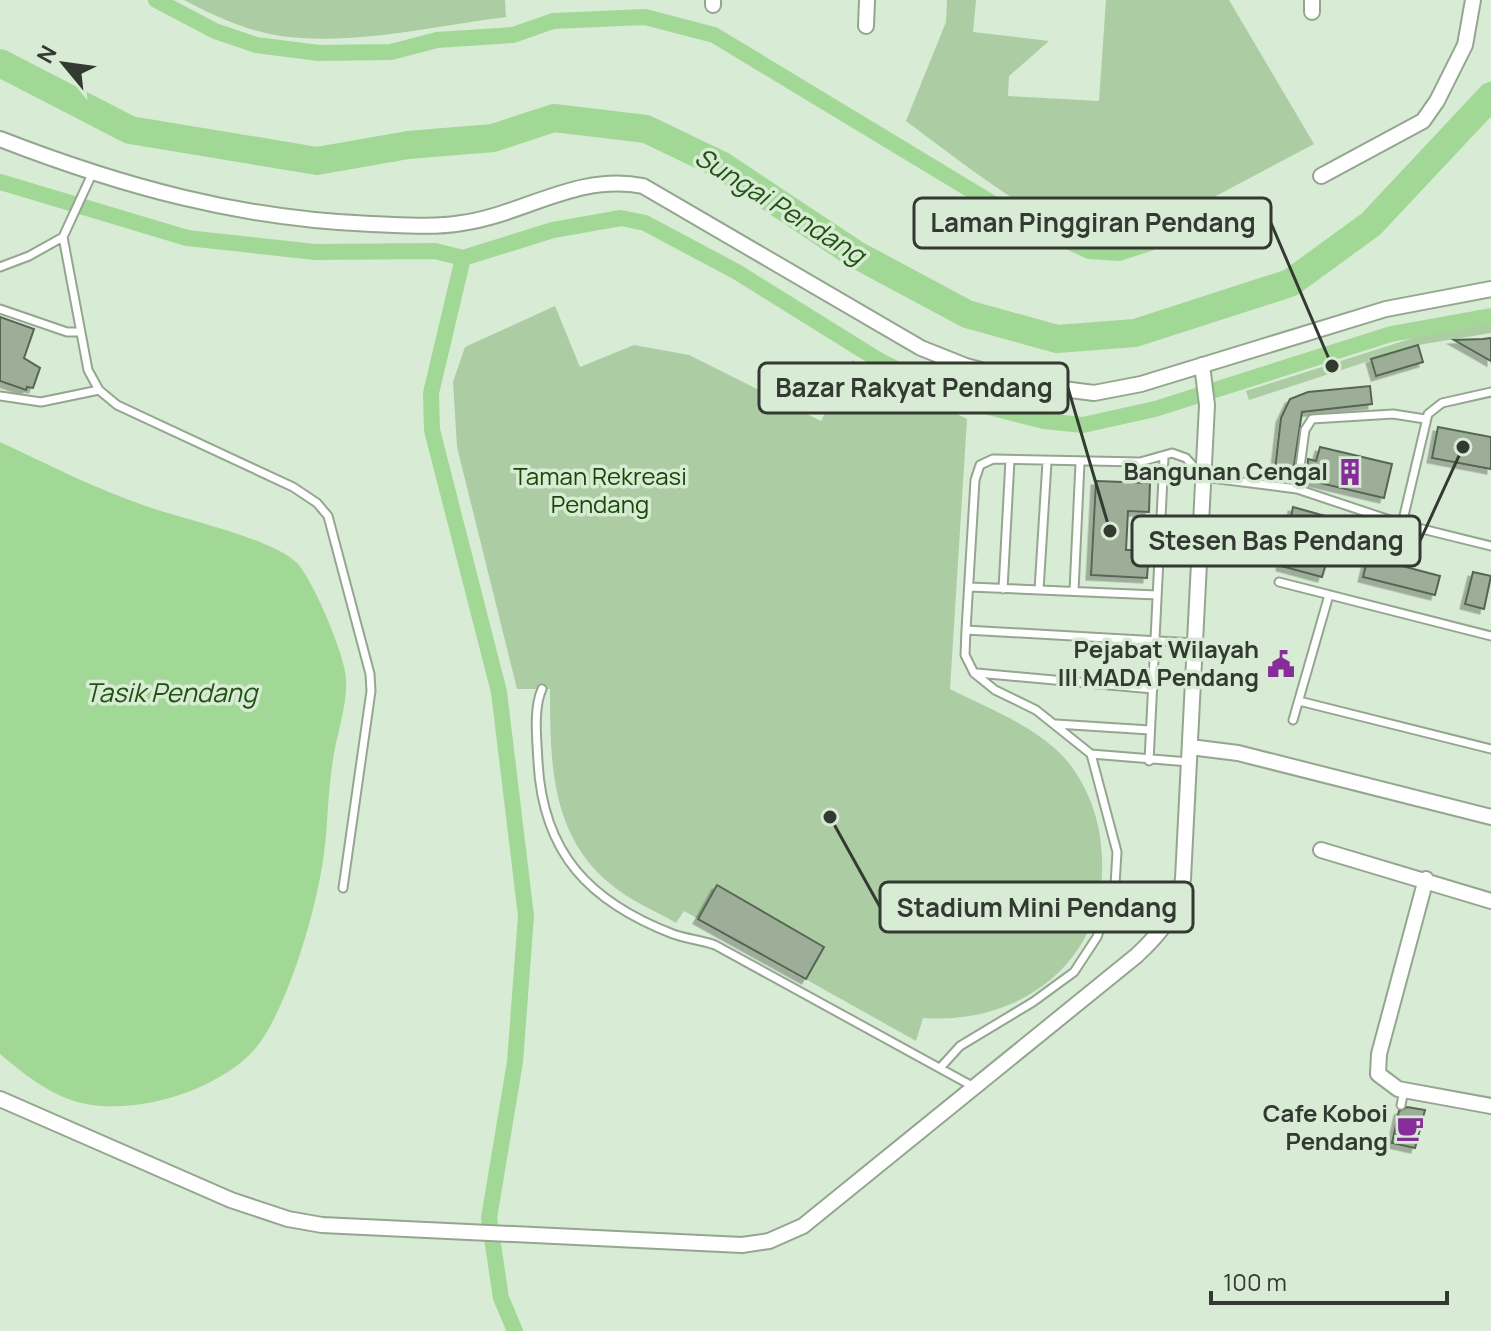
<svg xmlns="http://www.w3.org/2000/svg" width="1491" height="1331" font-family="Manrope,sans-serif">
<defs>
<filter id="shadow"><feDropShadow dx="-4.5" dy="4.5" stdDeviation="0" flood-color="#0004"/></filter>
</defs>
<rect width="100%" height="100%" fill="#d8ebd4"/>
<path fill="#accca4" d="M184 0H505L506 17C433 26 355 46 281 36 246 31 215 16 184 0Z
M947 0H976L973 32 1049 41 1009 76 1008 96 1099 101 1106 0H1229L1314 144 1135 239C1127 241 1118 243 1110 242 1055 238 952 155 906 121L946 22Z
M555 306 580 367 634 345 689 355 821 421 852 360 967 419 950 689C989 709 1039 727 1068 762 1090 790 1101 823 1102 858 1107 961 1021 1025 923 1018L916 1041 684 911 676 923C656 911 631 901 613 886 550 837 550 761 550 689H517L457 447 453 382 465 347Z
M1491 323V333L1418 345 1249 400 1246 391 1416 337Z"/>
<path fill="#a2d896" d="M0 442C47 464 94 488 143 505 181 519 268 537 296 562 312 577 345 655 346 678 348 706 335 738 332 767 328 793 328 819 325 845 320 898 289 1008 255 1049 216 1093 126 1119 71 1100 45 1091 20 1071 0 1054Z"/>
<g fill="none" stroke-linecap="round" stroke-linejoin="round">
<path stroke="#a2d896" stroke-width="16" d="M156 0 215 31 256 45 319 53 391 52 437 40 513 35 553 21 645 17 714 35 1007 212 1089 251 1119 253 1150 243 1218 207
M0 182 187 238 315 252 435 251 463 258 553 230 621 218 645 223 737 272 880 361 926 384 989 407 1044 421 1083 425 1155 409 1391 334 1491 316
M463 258 431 393 432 430 499 692 526 916 515 1062 489 1218 501 1298 515 1331"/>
<path stroke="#a2d896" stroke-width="28" d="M0 63 130 130 317 161 408 145 493 138 554 118 646 129 721 165 855 254 967 314 1057 339 1135 333 1290 283 1371 224 1491 96"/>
</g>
<path fill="#9cae98" stroke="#566652" stroke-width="2" filter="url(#shadow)" d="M0 317 34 329 24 358 40 368 33 388 27 387 26 390 0 381Z
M1491 338V361L1454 340 1483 339Z
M1418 345 1423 362 1376 376 1371 359Z
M1370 386 1372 404 1302 412 1293 472 1275 470 1281 418 1290 399 1308 392Z
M1438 427 1491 437V469L1432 458Z
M1320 447 1392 464 1384 498 1307 480 1308 459 1316 461Z
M1096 481 1150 483 1149 512 1128 511 1126 550H1149L1147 578 1091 575Z
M1293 507 1361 526 1351 560 1329 554 1322 577 1281 566Z
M1368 557 1440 576 1435 595 1363 577Z
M1473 572 1491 576 1484 609 1465 604Z
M717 885 824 947 806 979 698 919Z
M1407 1107 1425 1110 1415 1148 1392 1143 1399 1111Z"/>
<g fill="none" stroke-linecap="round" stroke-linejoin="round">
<g stroke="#94a690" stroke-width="11">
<path id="service" d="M92 174 63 237 88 370 99 390 117 405 293 487 317 503 328 516 370 674 371 691 343 888
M0 267 29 256 63 237
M0 309 67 332H81
M0 396 41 402 99 390
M1297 489 1305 430 1312 419 1393 414 1425 419
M1402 524 1428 414 1442 403 1491 392
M1279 582 1491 636
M969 587 1157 595
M1003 589 1010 460
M1039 590 1047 462
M1074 591 1080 463
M966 630 1194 643
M977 673 1153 689
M542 689C533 709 537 740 538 762 543 854 590 902 673 934 687 939 701 940 715 945L974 1087
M1299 701 1491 749
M1293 720 1329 595
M1056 724 1150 730
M1149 761 1164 457
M1189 762 1091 754 1036 710 995 690 974 673 965 655 966 630 975 480 980 465 993 459 1140 462 1172 453 1186 458 1203 477 1297 489 1402 524 1491 546
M940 1068 960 1046 1033 1002 1074 972 1097 937 1115 885 1117 852 1091 754
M1401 1105 1404 1090"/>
</g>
<g stroke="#94a690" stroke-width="18">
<path id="minor" d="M713 5V0
M1312 12V0
M866 26 867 0
M0 139C121 186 240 219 371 224 401 225 432 228 462 223 525 214 577 173 643 186L921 348 966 366 1040 386 1094 393 1141 384 1386 309 1491 289
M1321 176 1423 121 1437 101 1465 45 1473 0
M1190 747 1238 753 1491 817
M1321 850 1491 901
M1426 879 1379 1054 1378 1074 1398 1089 1491 1106
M0 1099 231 1200 288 1219 322 1225 742 1245 769 1241 803 1226 1136 956C1161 933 1177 913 1183 879L1207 405 1202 365"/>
</g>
<use href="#service" stroke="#fff" stroke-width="7"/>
<use href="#minor" stroke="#fff" stroke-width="14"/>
</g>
<defs>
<g id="building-bare" transform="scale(2.16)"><path d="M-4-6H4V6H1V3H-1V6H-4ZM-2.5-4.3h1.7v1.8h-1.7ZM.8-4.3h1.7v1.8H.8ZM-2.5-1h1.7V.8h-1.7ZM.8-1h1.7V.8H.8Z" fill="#862d9a" stroke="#d8ebd4" stroke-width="2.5" paint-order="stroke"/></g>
<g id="civic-bare" transform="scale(2.16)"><path d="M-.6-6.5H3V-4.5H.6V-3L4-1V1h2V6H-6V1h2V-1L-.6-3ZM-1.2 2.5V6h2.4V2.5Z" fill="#862d9a" stroke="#d8ebd4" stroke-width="2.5" paint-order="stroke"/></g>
<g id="cafe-bare" transform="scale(2.16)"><path d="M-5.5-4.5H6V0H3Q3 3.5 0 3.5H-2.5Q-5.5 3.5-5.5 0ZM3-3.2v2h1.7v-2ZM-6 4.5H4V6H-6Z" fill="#862d9a" stroke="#d8ebd4" stroke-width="2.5" paint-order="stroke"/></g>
</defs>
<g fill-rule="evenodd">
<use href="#building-bare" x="1350" y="472"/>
<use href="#civic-bare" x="1281" y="664"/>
<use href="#cafe-bare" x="1410" y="1128"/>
</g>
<g text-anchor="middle" stroke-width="7" stroke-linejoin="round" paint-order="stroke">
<g font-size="24" font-weight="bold" fill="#323a31" stroke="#d8ebd4" text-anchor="end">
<text x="1328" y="480">Bangunan Cengal</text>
<text x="1259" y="658">Pejabat Wilayah<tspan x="1259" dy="28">III MADA Pendang</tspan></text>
<text x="1388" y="1122">Cafe Koboi<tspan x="1388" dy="28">Pendang</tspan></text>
</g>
<g font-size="24" fill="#144804" stroke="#d8ebd4">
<text x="600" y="485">Taman Rekreasi<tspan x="600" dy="28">Pendang</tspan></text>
</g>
<g font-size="26" font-style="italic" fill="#205212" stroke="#d8ebd4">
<text transform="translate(780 206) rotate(32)" y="9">Sungai Pendang</text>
<text x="171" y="702">Tasik Pendang</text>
</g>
</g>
<path fill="none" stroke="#323a31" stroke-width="3" d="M1332 366L1271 223M1110 531L1068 388M1463 447L1420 541M830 817L880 907"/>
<g fill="#323a31" stroke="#d8ebd4" stroke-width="3">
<circle cx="1332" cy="366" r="8"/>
<circle cx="1110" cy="531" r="8"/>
<circle cx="1463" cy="447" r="8"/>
<circle cx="830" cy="817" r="8"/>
</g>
<g fill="#d8ebd4" stroke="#323a31" stroke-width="3">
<rect x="914" y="198" width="357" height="50" rx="8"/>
<rect x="759" y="363" width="309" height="50" rx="8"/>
<rect x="1132" y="516" width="288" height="50" rx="8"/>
<rect x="880" y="882" width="313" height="50" rx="8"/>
</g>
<g font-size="26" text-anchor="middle" font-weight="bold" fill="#323a31">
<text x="1093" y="232">Laman Pinggiran Pendang</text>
<text x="914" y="397">Bazar Rakyat Pendang</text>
<text x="1276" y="550">Stesen Bas Pendang</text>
<text x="1037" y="917">Stadium Mini Pendang</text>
</g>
<g transform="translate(64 64) rotate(299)" stroke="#d8ebd4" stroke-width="6" paint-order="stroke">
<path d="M0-6L14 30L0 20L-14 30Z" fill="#323a31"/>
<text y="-12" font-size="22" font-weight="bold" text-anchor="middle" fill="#323a31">N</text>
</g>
<path d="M1211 1291v12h236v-12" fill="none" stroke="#323a31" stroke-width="4"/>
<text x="1223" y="1291" font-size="24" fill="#323a31" stroke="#d8ebd4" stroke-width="6" paint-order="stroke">100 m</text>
</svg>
